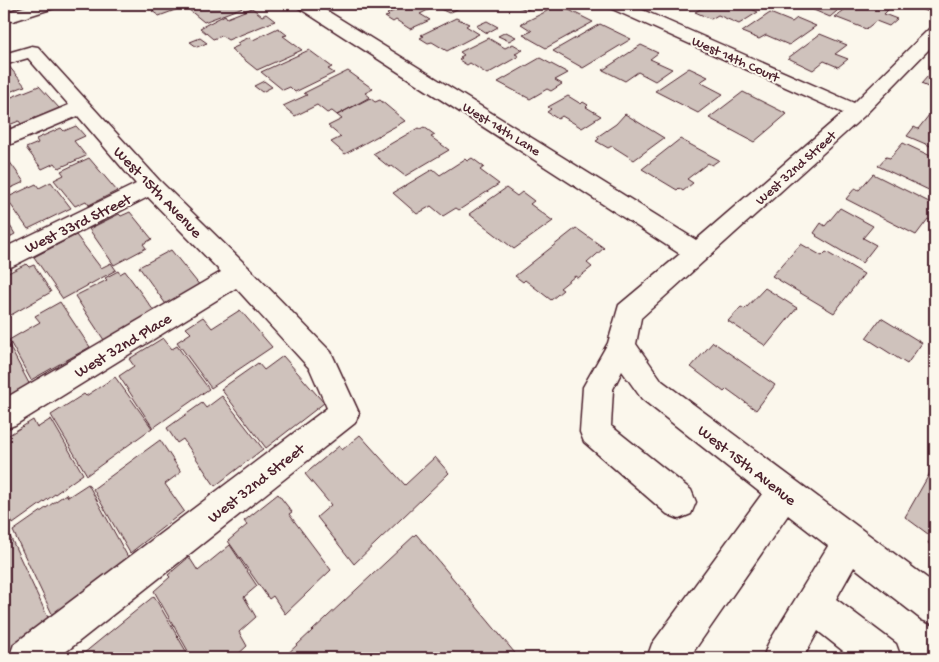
<svg xmlns="http://www.w3.org/2000/svg" width="939" height="662" font-family="'Gochi Hand',sans-serif">
<rect width="100%" height="100%" fill="#fbf7ec"/>
<filter id="ink" filterUnits="userSpaceOnUse"><feTurbulence type="fractalNoise" baseFrequency=".02" numOctaves="2"/><feDisplacementMap in="SourceGraphic" scale="10" xChannelSelector="R" yChannelSelector="G"/><feConvolveMatrix kernelMatrix="1 2 1 2 8 2 1 2 1" color-interpolation-filters="sRGB"/></filter>
<g filter="url(#ink)">
<path fill="#cfc2bc" stroke="#4a1f2b" d="M171 4H183L186 6 159 16 152 11Z
M202 4H251L204 22 188 9Z
M367 4H389L377 9Z
M410 4 438 5 420 14 430 20 410 29 396 20 393 22 385 17 389 16 387 14Z
M442 4H451L459 8 449 13 438 8 439 7 437 6Z
M512 4H511H540L527 10Z
M709 4H740L758 12 739 24 718 15 711 19 695 12Z
M805 4H845L830 17 809 8 812 6Z
M852 4H870L888 10 884 14 897 19 889 26 876 21 866 29 835 17Z
M559 5 593 22 546 48 523 35 532 31 521 24Z
M252 8 262 16 266 14 275 21 228 40 222 36 213 39 200 28 225 15 227 18Z
M770 13 792 22 797 18 816 26 789 45 766 35 759 39 742 32Z
M456 18 469 24 466 26 479 34 447 51 432 42 428 43 420 38 424 36 421 35Z
M487 21 498 27 487 33 476 26Z
M600 24 631 39 583 68 553 51Z
M278 28 287 35 283 36 302 50 257 70 231 49 240 45 237 43 250 37 253 40Z
M506 32 516 37 509 41 498 36Z
M820 34 847 45 835 54 848 59 838 67 824 61 813 70 788 58Z
M200 38 207 43 197 47 190 42Z
M488 38 505 48 513 44 523 50 515 54 519 56 487 74 470 63 467 65 459 60 462 58 460 57 464 55 460 52Z
M641 45 658 53 650 59 672 69 655 81 638 72 625 81 603 70Z
M309 50 332 67 328 69 334 73 295 92 290 87 283 90 261 72Z
M540 58 568 73 555 80 562 84 551 91 547 89 530 99 498 82Z
M8 65 25 86 4 94V67Z
M689 68 708 77 700 82 723 94 698 113 655 91Z
M348 71 373 89 365 93 370 97 337 115 332 111 327 113 317 105 295 116 283 106 307 95 304 93Z
M928 76 935 79V90L921 84Z
M264 81 272 87 262 92 254 86Z
M39 86 60 109 22 125 19 121 9 125 4 118V100Z
M743 92 787 114 754 142 709 118Z
M568 96 581 104 583 102 588 105 586 107 601 116 582 128 562 116 558 119 547 112 551 109 548 107Z
M370 98 375 102 380 100 405 121 345 154 331 142 341 137 328 126 342 119 337 115Z
M625 114 664 138 634 160 612 146 608 148 596 141 599 139 597 137 616 124Z
M929 115 935 118V148L907 136 914 127 918 129Z
M76 126 85 136 74 141 86 156 59 168 55 163 42 169 26 148 38 143 36 139 61 128 64 131Z
M424 127 435 135 431 137 449 150 405 176 392 166 389 167 373 154 418 128 420 129Z
M680 139 719 160 712 165 708 163 687 179 693 183 683 191 679 188 677 190 642 169Z
M903 143 935 158V193L878 166 886 157 890 158Z
M4 154 24 182 4 191Z
M89 158 117 191 89 205 86 201 75 206 54 180 64 175 61 171Z
M472 158 484 167 480 170 499 184 459 210 456 208 443 216 431 206 417 214 393 193 433 169 440 175 465 159 467 161Z
M873 174 935 205V215L931 221 928 219 916 235 846 199 855 188 859 190Z
M51 182 71 208 28 229 6 198 36 184 39 188Z
M506 188 517 196 522 192 534 201 530 204 553 221 514 249 469 214Z
M840 208 873 226 863 238 876 245 862 263 816 236 817 235 814 233 821 223 825 226Z
M130 212 152 239 143 244 146 248 114 265 89 229 119 214 121 216Z
M4 216 15 234 4 240Z
M576 228 604 248 587 263 592 267 578 278 575 276 560 288 563 290 551 300 525 280 523 282 515 276Z
M76 235 101 268 111 263 116 270 63 299 34 257Z
M801 244 822 256 826 252 864 274 834 313 772 276Z
M171 250 201 287 168 307 139 267Z
M26 264 29 267 34 265 51 292 4 319V275Z
M118 271 120 274 125 271 154 311 104 340 75 296 107 280 105 278Z
M765 288 797 308 766 346 728 321 741 307 745 309Z
M60 302 90 347 31 380 9 340 40 322 35 316Z
M240 310 272 347 211 388 177 342 191 333 186 328 203 317 212 328Z
M881 318 922 343 907 364 866 338Z
M4 336 33 391 4 404Z
M163 338 172 349 177 346 209 389 153 428 119 376 134 366 129 359Z
M713 342 775 385 756 410 727 389 724 392 691 367Z
M283 356 324 403 266 448 221 389 258 363 264 370Z
M115 377 152 428 87 475 51 415 84 394 86 396Z
M222 396 263 449 215 486 183 439 177 443 167 428 202 403 206 408Z
M51 419 83 474 13 524 4 505V438L33 420 37 428Z
M360 435 405 485 435 457 449 473 354 564 317 517 331 505 305 474 339 446 342 450Z
M160 440 181 472 165 484 184 511 130 553 93 489Z
M930 473 935 477V548L928 543 932 537 905 517Z
M88 484 129 559 54 618 13 531 66 494 68 497Z
M278 494 292 512 289 514 331 570 285 614 273 596 269 599 228 541 247 525 244 521Z
M9 534 50 622 4 658V537Z
M416 534 519 658H283Z
M230 545 257 586 244 597 256 617 239 632 247 646 234 658H192L154 591 170 577 168 575 189 557 198 571Z
M154 596 190 658H78Z"/>
<g fill="none" stroke-linecap="round" stroke-linejoin="round">
<g stroke="#4a1f2b" stroke-width="3">
<path id="minor" d="M33 4H56L54 8 13 21 7 20 5 16 7 12Z
M297 4H316L696 240 843 113 610 8 608 4H629L854 103 929 29 935 28V43L864 116 641 318 636 344 662 381 935 584V625L922 620 854 567 836 599 896 644 901 658H852L818 631 803 658H763L768 644 828 546 788 515 689 658H647L652 644 762 494 642 399 622 371 613 389 611 426 691 490 696 502 691 514 679 519 667 514 584 442 580 432 583 387 608 343 619 305 680 254 299 8Z
M918 4H935V12L920 8Z
M32 46 38 47 159 180 248 267 331 352 359 413 355 423 58 658H9L14 644 327 408 310 369 236 288 15 425 4 429V399L221 272 148 197 13 266 4 269V248L136 184 78 116 4 147V132L69 105 28 58 4 65V54Z"/>
</g>
<use href="#minor" fill="#fbf7ec" fill-rule="evenodd"/>
</g>
</g>
<g text-anchor="middle" stroke-width="4" stroke-linejoin="round" paint-order="stroke">
<g font-size="14" fill="#4a1f2b" stroke="#fbf7ec">
<text transform="translate(736 58) rotate(24)" y="5">West 14th Court</text>
<text transform="translate(502 128) rotate(32)" y="5">West 14th Lane</text>
<text transform="translate(795 167) rotate(-42)" y="5">West 32nd Street</text>
</g>
<g font-size="16" fill="#4a1f2b" stroke="#fbf7ec">
<text transform="translate(159 191) rotate(46)" y="6">West 15th Avenue</text>
<text transform="translate(77 222) rotate(-26)" y="6">West 33rd Street</text>
<text transform="translate(122 344) rotate(-31)" y="6">West 32nd Place</text>
<text transform="translate(748 464) rotate(38)" y="6">West 15th Avenue</text>
<text transform="translate(255 482) rotate(-38)" y="6">West 32nd Street</text>
</g>
</g>
<rect width="939" height="662" fill="none" stroke="#fbf7ec" stroke-width="20"/>
<rect x="10" y="10" width="919" height="642" fill="none" stroke="#4a1f2b" stroke-width="2" filter="url(#ink)"/>
</svg>
